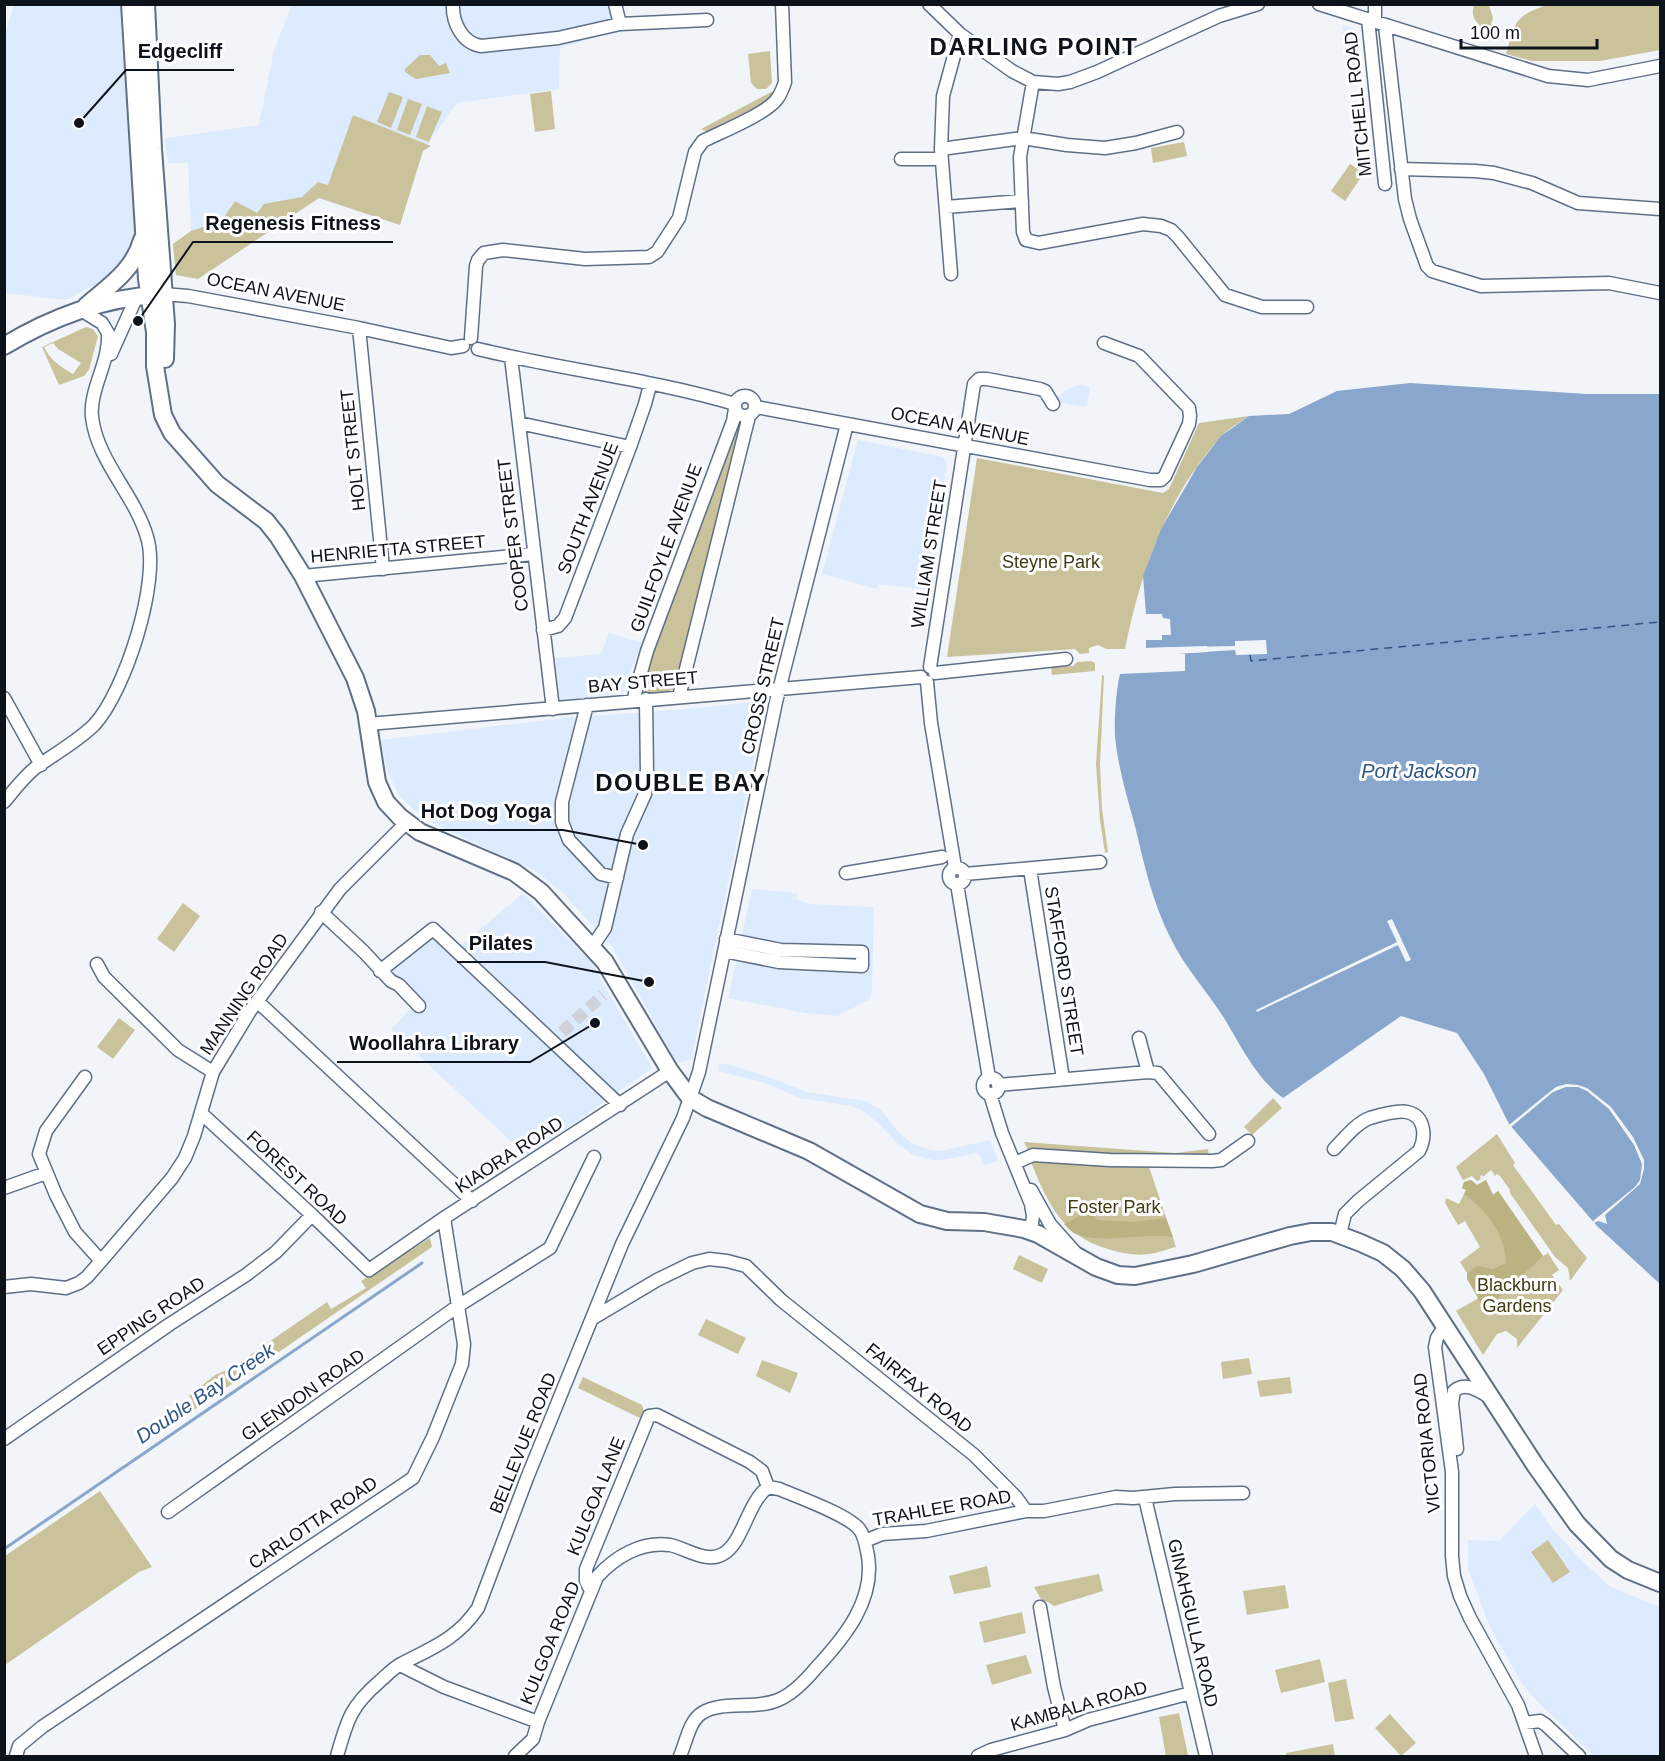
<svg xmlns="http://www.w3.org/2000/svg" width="1665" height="1761" font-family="Helvetica,sans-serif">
<rect width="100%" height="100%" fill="#f1f5fa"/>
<path fill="#ddebfe" d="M14 5H123L121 23 137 231 115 274 66 300 5 293 4 36Z
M292 5H610L617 31 560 48 559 89 457 103 423 151 400 225 319 198 198 279 176 275 173 244 191 231 188 163H168L165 138 259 125 274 50Z
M1342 25 1355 29 1360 68 1346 66Z
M1077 385H1083L1090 387 1087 405 1084 407 1058 402 1055 399 1065 391Z
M858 440 943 457 947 463 928 590 879 584 877 589 822 574Z
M609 633 642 643 622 693 559 701 555 658 601 654Z
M761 701 765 706 691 1060 677 1063 613 948 562 892 535 871 436 825 413 809 399 795 387 771 381 740 563 718 688 709Z
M752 889 797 893 796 899 809 904 874 907 872 990 869 1000 837 1016 805 1013 728 998Z
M523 893 591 962 652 1068 527 1156 391 1030 412 1007 383 974 431 924 457 949Z
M719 1063 731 1065 760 1074 807 1092 865 1101 880 1109 899 1132 911 1143 931 1150 941 1151 990 1140 998 1160 984 1166 978 1153 942 1160H933L913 1155 897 1143 877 1122 860 1109 851 1106 800 1098 765 1083 718 1071Z
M1535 1504 1554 1531 1584 1563 1611 1587 1660 1607V1756H1594L1540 1704 1522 1684 1490 1627 1468 1569V1540L1499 1541Z"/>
<path fill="#cac29b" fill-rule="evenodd" d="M1550 4 1660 5V50L1600 61H1532L1506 54C1516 20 1514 16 1550 4Z
M1474 5H1489L1493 18 1490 27 1486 29C1476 24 1470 16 1474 5Z
M770 51 772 83 766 89H757L751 83 748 54Z
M420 55H430L439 66 446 63 450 73 416 79 405 72V69Z
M775 90 778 92 758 108 708 132 701 129Z
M551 91 555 129 535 132 530 94Z
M389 92 403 97 391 128 377 122Z
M408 99 422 104 410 135 397 130Z
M427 106 442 112 429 142 416 137Z
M353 115 431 146 423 151 400 225 319 198 198 279 176 275 173 244 191 231 215 223 219 225 235 201 257 213 264 204 302 197 318 182 328 185Z
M1184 142 1187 156 1153 163 1151 148Z
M1350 164 1364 173 1345 201 1331 191Z
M86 327 93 329 98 336 89 370 84 376 59 385 42 347ZM53 343 58 349 81 363 73 374C61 367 50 360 44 347Z
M1249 416C1239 423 1227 429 1220 438 1167 496 1140 573 1125 649H1107L1098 645 1089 648V653L1080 654 1075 649 947 657 977 458 1163 493 1169 489 1199 423Z
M739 423 743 424 675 690 644 694 640 689Z
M1091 661 1095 663V671L1052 675 1051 667 1073 666 1077 662Z
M1102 675 1104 676 1100 764 1102 809 1108 852 1105 853 1100 820 1096 764Z
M183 903 200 916 174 952 157 939Z
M119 1018 135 1030 113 1059 97 1047Z
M1273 1098 1282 1108 1252 1135 1244 1127Z
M1497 1134 1515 1163 1513 1165 1556 1225 1559 1224 1587 1258 1570 1281 1568 1268 1555 1257 1510 1193V1190L1500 1176 1497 1174 1495 1176 1491 1170 1483 1177 1482 1175 1480 1176 1481 1179 1477 1181 1472 1176 1463 1180 1456 1167Z
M1024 1142 1175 1153 1208 1149 1209 1157 1029 1152Z
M1034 1160 1148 1164 1176 1247C1168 1249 1158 1253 1149 1254 1135 1256 1121 1253 1108 1249 1062 1236 1047 1202 1031 1162Z
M1471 1180 1477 1185 1486 1180 1493 1195 1498 1191 1543 1256 1548 1253 1559 1270 1552 1275 1563 1290 1517 1348V1339L1506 1331 1497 1334 1483 1355 1456 1311 1477 1299 1493 1269 1478 1267 1467 1273 1460 1262 1480 1247 1465 1221 1458 1225 1445 1203 1446 1198 1459 1204 1466 1190 1462 1188 1464 1182Z
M430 1238 432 1247 162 1432 160 1428 193 1401 189 1396 215 1375 231 1368 327 1302 331 1309 366 1288 361 1281Z
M1019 1255 1048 1269 1042 1283 1013 1269Z
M706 1319 746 1338 738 1354 698 1335Z
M1249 1358 1252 1374 1223 1379 1221 1362Z
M762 1360 798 1373 790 1393 756 1376Z
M583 1377 642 1405 645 1414 642 1419 578 1388Z
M1290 1377 1292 1393 1260 1397 1257 1381Z
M100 1491 152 1567 139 1572 5 1665V1556Z
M1548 1540 1570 1572 1553 1583 1531 1552Z
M987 1566 991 1587 954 1594 949 1576Z
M1099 1574 1103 1591 1054 1606 1048 1602 1042 1601 1034 1587Z
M1285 1585 1289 1608 1247 1615 1243 1591Z
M1022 1612 1026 1633 984 1643 979 1622Z
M1026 1655 1032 1673 992 1685 986 1665Z
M1320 1659 1325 1682 1281 1693 1275 1670Z
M1346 1679 1354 1719 1335 1722 1328 1683Z
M1179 1713 1188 1755 1166 1756 1159 1717Z
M1390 1714 1416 1743 1401 1756 1375 1728Z
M1333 1744 1335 1756H1286V1753Z"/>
<path fill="#bbb282" d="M1471 1180 1477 1185 1486 1180 1493 1195 1498 1191 1543 1256 1485 1310 1467 1279V1273L1478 1266 1493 1269 1506 1263C1505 1233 1487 1211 1464 1194L1466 1190 1462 1188 1464 1182Z
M1091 1210 1097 1220 1133 1222 1166 1218 1173 1237C1142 1232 1110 1244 1079 1235 1073 1234 1068 1228 1064 1224Z"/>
<path fill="#89a6cc" d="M1410 383 1587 394H1660V1284L1597 1226 1509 1124 1484 1074 1457 1033 1401 1016 1283 1098C1256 1078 1241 1046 1224 1018 1207 991 1185 968 1171 939 1153 904 1144 864 1135 826 1127 797 1118 767 1115 737 1114 720 1116 690 1120 674L1185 671V654H1174L1208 652 1207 646 1146 648V640H1162V635H1171L1170 619 1163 618 1162 614H1146L1143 576 1161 529 1197 467 1221 436 1249 416 1289 414 1337 391Z"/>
<path fill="#f1f5fa" d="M1266 640 1267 654 1236 655 1235 650 1171 654 1174 651 1205 649 1146 651 1143 648 1235 646V641Z
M1392 919 1411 960 1406 962 1398 945 1257 1012 1256 1010 1397 942 1387 921Z
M1566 1084 1578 1085 1587 1088 1611 1107 1633 1137 1644 1160V1169L1640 1184 1605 1215 1607 1224 1598 1221 1594 1223 1593 1221 1635 1187 1640 1180 1642 1164 1634 1145 1609 1109 1587 1091 1578 1087H1566L1553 1092 1511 1127 1509 1125 1547 1094 1556 1087Z"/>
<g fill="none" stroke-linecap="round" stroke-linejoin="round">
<path stroke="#89a6cc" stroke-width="3" d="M4 1549 422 1263"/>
<path stroke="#2e5588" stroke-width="1.5" stroke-dasharray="8 6" stroke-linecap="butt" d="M1250 655 1251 661 1660 622"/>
<path stroke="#cfd3d9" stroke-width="12" stroke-dasharray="12 6" stroke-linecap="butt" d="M562 1032 603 995"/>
<g stroke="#5f6f85" stroke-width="15">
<path id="minor" d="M453 4C452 22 462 43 481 46L558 38 620 24
M615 4 620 24 707 20
M929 4 960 34 1012 71 1033 82 1058 84 1070 82 1097 72 1219 16 1258 4
M1319 4 1548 76 1588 80 1660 66
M1368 19 1385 184
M1375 22V4
M1385 26 1405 199 1410 219 1427 266 1432 271 1481 286 1609 283 1660 293
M1033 82 1020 157 1023 232 1026 240 1039 243 1143 224 1161 226 1171 230 1178 237 1225 295 1262 307H1307
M941 149 1023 138 1067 145 1105 148 1136 143 1177 132
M901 159H941
M1401 169 1475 171 1494 173 1532 183 1578 203 1660 209
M946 207 1022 201
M951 274 941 149 943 96 960 34
M163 294 188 296 359 328 451 348 463 346
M359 328 383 569
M471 338 476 266 478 260 484 253 503 250 585 259 649 257 657 252 679 218 695 152 703 141C721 132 766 114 777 99 781 94 783 88 785 82L782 4
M478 349C563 370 651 379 735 404
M111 354 137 296
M511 357 553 709
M735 406a10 10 0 1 1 20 0a10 10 0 1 1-20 0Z
M756 407 1150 480H1161L1165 476 1189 424 1190 416 1189 408 1139 356 1104 343
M519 423 630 447
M303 576 533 554
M543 630 558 626 565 618 630 447 645 404 650 385
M930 667 974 384 979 379H987L1040 389 1045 391 1053 404
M935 673 1066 659
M927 682 931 723 955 867
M679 697 749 416
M4 698 41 765
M633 701 647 651 733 421 735 409
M587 705 562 802V822L569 840 601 874 617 878
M368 724 921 677
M4 802C14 790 23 778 35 768 53 755 78 741 94 725 125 692 161 580 147 537 135 495 97 461 92 417 89 390 110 362 108 333L102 323 81 310
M949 876a8 8 0 1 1 16 0a8 8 0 1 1-16 0Z
M1030 869 1063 1079
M846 873 942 857
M965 874 1100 862
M957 884 989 1078
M321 912 364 952 391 981 399 985 419 1006
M592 947 605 928 627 834 645 794 647 774 646 699
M724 951 779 962 862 966V952L781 950 726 939
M97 964 104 977 178 1050 213 1072
M380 971 433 929 620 1105
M257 1001 472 1201
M1139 1038 1148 1072 1158 1073 1209 1134
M85 1077 46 1131 39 1154 56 1195 75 1232 101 1261
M983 1086a8 8 0 1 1 16 0a8 8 0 1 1-16 0Z
M998 1085 1148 1072
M990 1094 1002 1133 1031 1204 1033 1216 1031 1231
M201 1113 312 1215 369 1270 444 1218 670 1071
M1334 1149C1344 1139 1356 1123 1370 1118 1380 1115 1397 1110 1407 1112 1426 1116 1426 1138 1419 1151L1358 1201 1345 1214 1340 1234
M1015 1163 1033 1155 1110 1160 1212 1161 1221 1160 1248 1141
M4 1188 46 1173
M1031 1190 1050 1224 1074 1251
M4 1287 31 1284 66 1288 79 1283 87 1277 101 1261 172 1178 185 1158 194 1136 213 1072 250 1011 340 889 406 823
M593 1318 657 1280 692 1263 709 1259 727 1261 746 1266 781 1300 974 1455 1016 1497 1026 1511
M1445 1326 1437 1338 1435 1347 1452 1472V1556L1454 1576 1460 1596 1470 1618 1518 1705 1536 1756
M4 1439 170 1324 246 1275 276 1252 312 1215
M1457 1449 1452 1403 1454 1391C1466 1381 1479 1391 1491 1398
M1145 1498 1206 1756
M168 1512 458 1306 550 1248 594 1157
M865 1541 882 1534 926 1531 1026 1511H1044L1116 1497 1133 1498 1175 1494 1243 1493
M591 1591 586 1581V1569L649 1416 657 1415 750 1462 762 1471 768 1487
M1040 1607 1054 1687 1065 1730
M400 1665 444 1687 538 1722
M1525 1723 1540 1721 1546 1725 1579 1756
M16 1756 19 1746 42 1727 413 1478 433 1437 462 1364 464 1344 444 1218
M337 1756C347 1721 350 1707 379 1682 386 1676 393 1668 401 1664 432 1648 457 1639 478 1608L527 1478 622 1244 683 1118 699 1072 776 702 847 424
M515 1756 533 1739 538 1722 597 1577C615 1557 641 1541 670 1545 686 1548 706 1564 723 1554 743 1543 747 1503 768 1487
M680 1756C686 1743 689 1721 702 1713 723 1700 755 1710 778 1700 793 1694 806 1680 816 1668 845 1637 875 1600 868 1556 866 1547 865 1537 860 1530 849 1515 798 1497 779 1489L768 1487
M978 1756 991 1750 1065 1730 1088 1720 1191 1693"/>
</g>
<g stroke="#5f6f85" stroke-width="20">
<path id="major" d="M130 4 147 279 155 332V366L163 415 172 433 217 484 266 521 278 536 303 576 355 678 366 711 377 782 386 802 400 817 420 832 514 872 541 892 605 962 670 1071 690 1098 707 1108 809 1151 920 1214 947 1221 984 1222 1024 1229 1038 1234 1096 1267 1118 1275 1135 1276 1193 1264 1290 1236 1311 1232H1332L1361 1243 1383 1253 1403 1269 1422 1291 1535 1465 1577 1524 1611 1559 1628 1570 1660 1583
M146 4 153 149 166 324 165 359
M86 306C109 286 134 270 142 240
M4 346C50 318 105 297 159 295"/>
</g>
<use href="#minor" stroke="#fff" stroke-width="12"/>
<use href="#major" stroke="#fff" stroke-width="16"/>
</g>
<g text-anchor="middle" stroke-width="6" stroke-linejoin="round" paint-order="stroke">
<g font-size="18" fill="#0c131b" stroke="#fff">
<text transform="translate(1358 104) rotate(-96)" y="6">MITCHELL ROAD</text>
<text transform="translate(276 292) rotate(11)" y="6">OCEAN AVENUE</text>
<text transform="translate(960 426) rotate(11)" y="6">OCEAN AVENUE</text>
<text transform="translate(353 450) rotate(-96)" y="6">HOLT STREET</text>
<text transform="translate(588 508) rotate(-69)" y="6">SOUTH AVENUE</text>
<text transform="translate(513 535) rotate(-97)" y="6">COOPER STREET</text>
<text transform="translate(666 548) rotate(-70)" y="6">GUILFOYLE AVENUE</text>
<text transform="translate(398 549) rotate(-5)" y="6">HENRIETTA STREET</text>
<text transform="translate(929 554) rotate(-81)" y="6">WILLIAM STREET</text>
<text transform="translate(643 682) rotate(-5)" y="6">BAY STREET</text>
<text transform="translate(763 686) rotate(-77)" y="6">CROSS STREET</text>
<text transform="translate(1064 971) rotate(81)" y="6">STAFFORD STREET</text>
<text transform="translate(244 994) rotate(-56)" y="6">MANNING ROAD</text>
<text transform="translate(509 1155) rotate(-33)" y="6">KIAORA ROAD</text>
<text transform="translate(297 1178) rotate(43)" y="6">FOREST ROAD</text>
<text transform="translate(151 1316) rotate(-34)" y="6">EPPING ROAD</text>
<text transform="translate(919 1388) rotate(39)" y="6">FAIRFAX ROAD</text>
<text transform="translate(303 1395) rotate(-35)" y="6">GLENDON ROAD</text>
<text transform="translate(523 1443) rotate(-68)" y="6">BELLEVUE ROAD</text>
<text transform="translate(1427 1443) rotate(-96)" y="6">VICTORIA ROAD</text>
<text transform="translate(596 1496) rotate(-68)" y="6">KULGOA LANE</text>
<text transform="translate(942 1508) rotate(-10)" y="6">TRAHLEE ROAD</text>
<text transform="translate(313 1523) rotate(-34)" y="6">CARLOTTA ROAD</text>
<text transform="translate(1193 1623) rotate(77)" y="6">GINAHGULLA ROAD</text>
<text transform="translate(550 1643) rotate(-68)" y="6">KULGOA ROAD</text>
<text transform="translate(1079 1706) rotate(-16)" y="6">KAMBALA ROAD</text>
</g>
<g font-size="18" fill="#423a13" stroke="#fff">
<text x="1051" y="568">Steyne Park</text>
<text x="1114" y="1213">Foster Park</text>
<text x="1517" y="1291">Blackburn<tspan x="1517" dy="21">Gardens</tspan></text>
</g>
<g font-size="20" font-style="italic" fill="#2e5588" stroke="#fff">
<text x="1419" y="778">Port Jackson</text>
<text transform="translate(205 1393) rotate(-34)" y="7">Double Bay Creek</text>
</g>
<g font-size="24" font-weight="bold" letter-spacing="1.5" fill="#0c131b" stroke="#fff">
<text x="1034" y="55">DARLING POINT</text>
<text x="681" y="791">DOUBLE BAY</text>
</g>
</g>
<path fill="none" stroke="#0c131b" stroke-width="2" d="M79 123L126 70H234M138 321L193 242H393M643 845L563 830H409M649 982L545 962H457M595 1023L530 1062H337"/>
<g fill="#0c131b" stroke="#fff" stroke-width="2">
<circle cx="79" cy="123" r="6"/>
<circle cx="138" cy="321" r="6"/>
<circle cx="643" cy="845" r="6"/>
<circle cx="649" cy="982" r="6"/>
<circle cx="595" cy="1023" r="6"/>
</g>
<g font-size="20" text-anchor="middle" font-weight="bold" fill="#0c131b" stroke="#fff" stroke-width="6" stroke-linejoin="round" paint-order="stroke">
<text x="180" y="58">Edgecliff</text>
<text x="293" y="230">Regenesis Fitness</text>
<text x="486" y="818">Hot Dog Yoga</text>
<text x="501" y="950">Pilates</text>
<text x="434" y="1050">Woollahra Library</text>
</g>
<rect width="1665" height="1761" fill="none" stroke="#0c131b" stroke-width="12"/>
<path d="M1461 39v9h136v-9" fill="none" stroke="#0c131b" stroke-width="3"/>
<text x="1470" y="39" font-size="18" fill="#0c131b" stroke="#ffffff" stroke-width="4.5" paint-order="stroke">100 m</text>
</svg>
